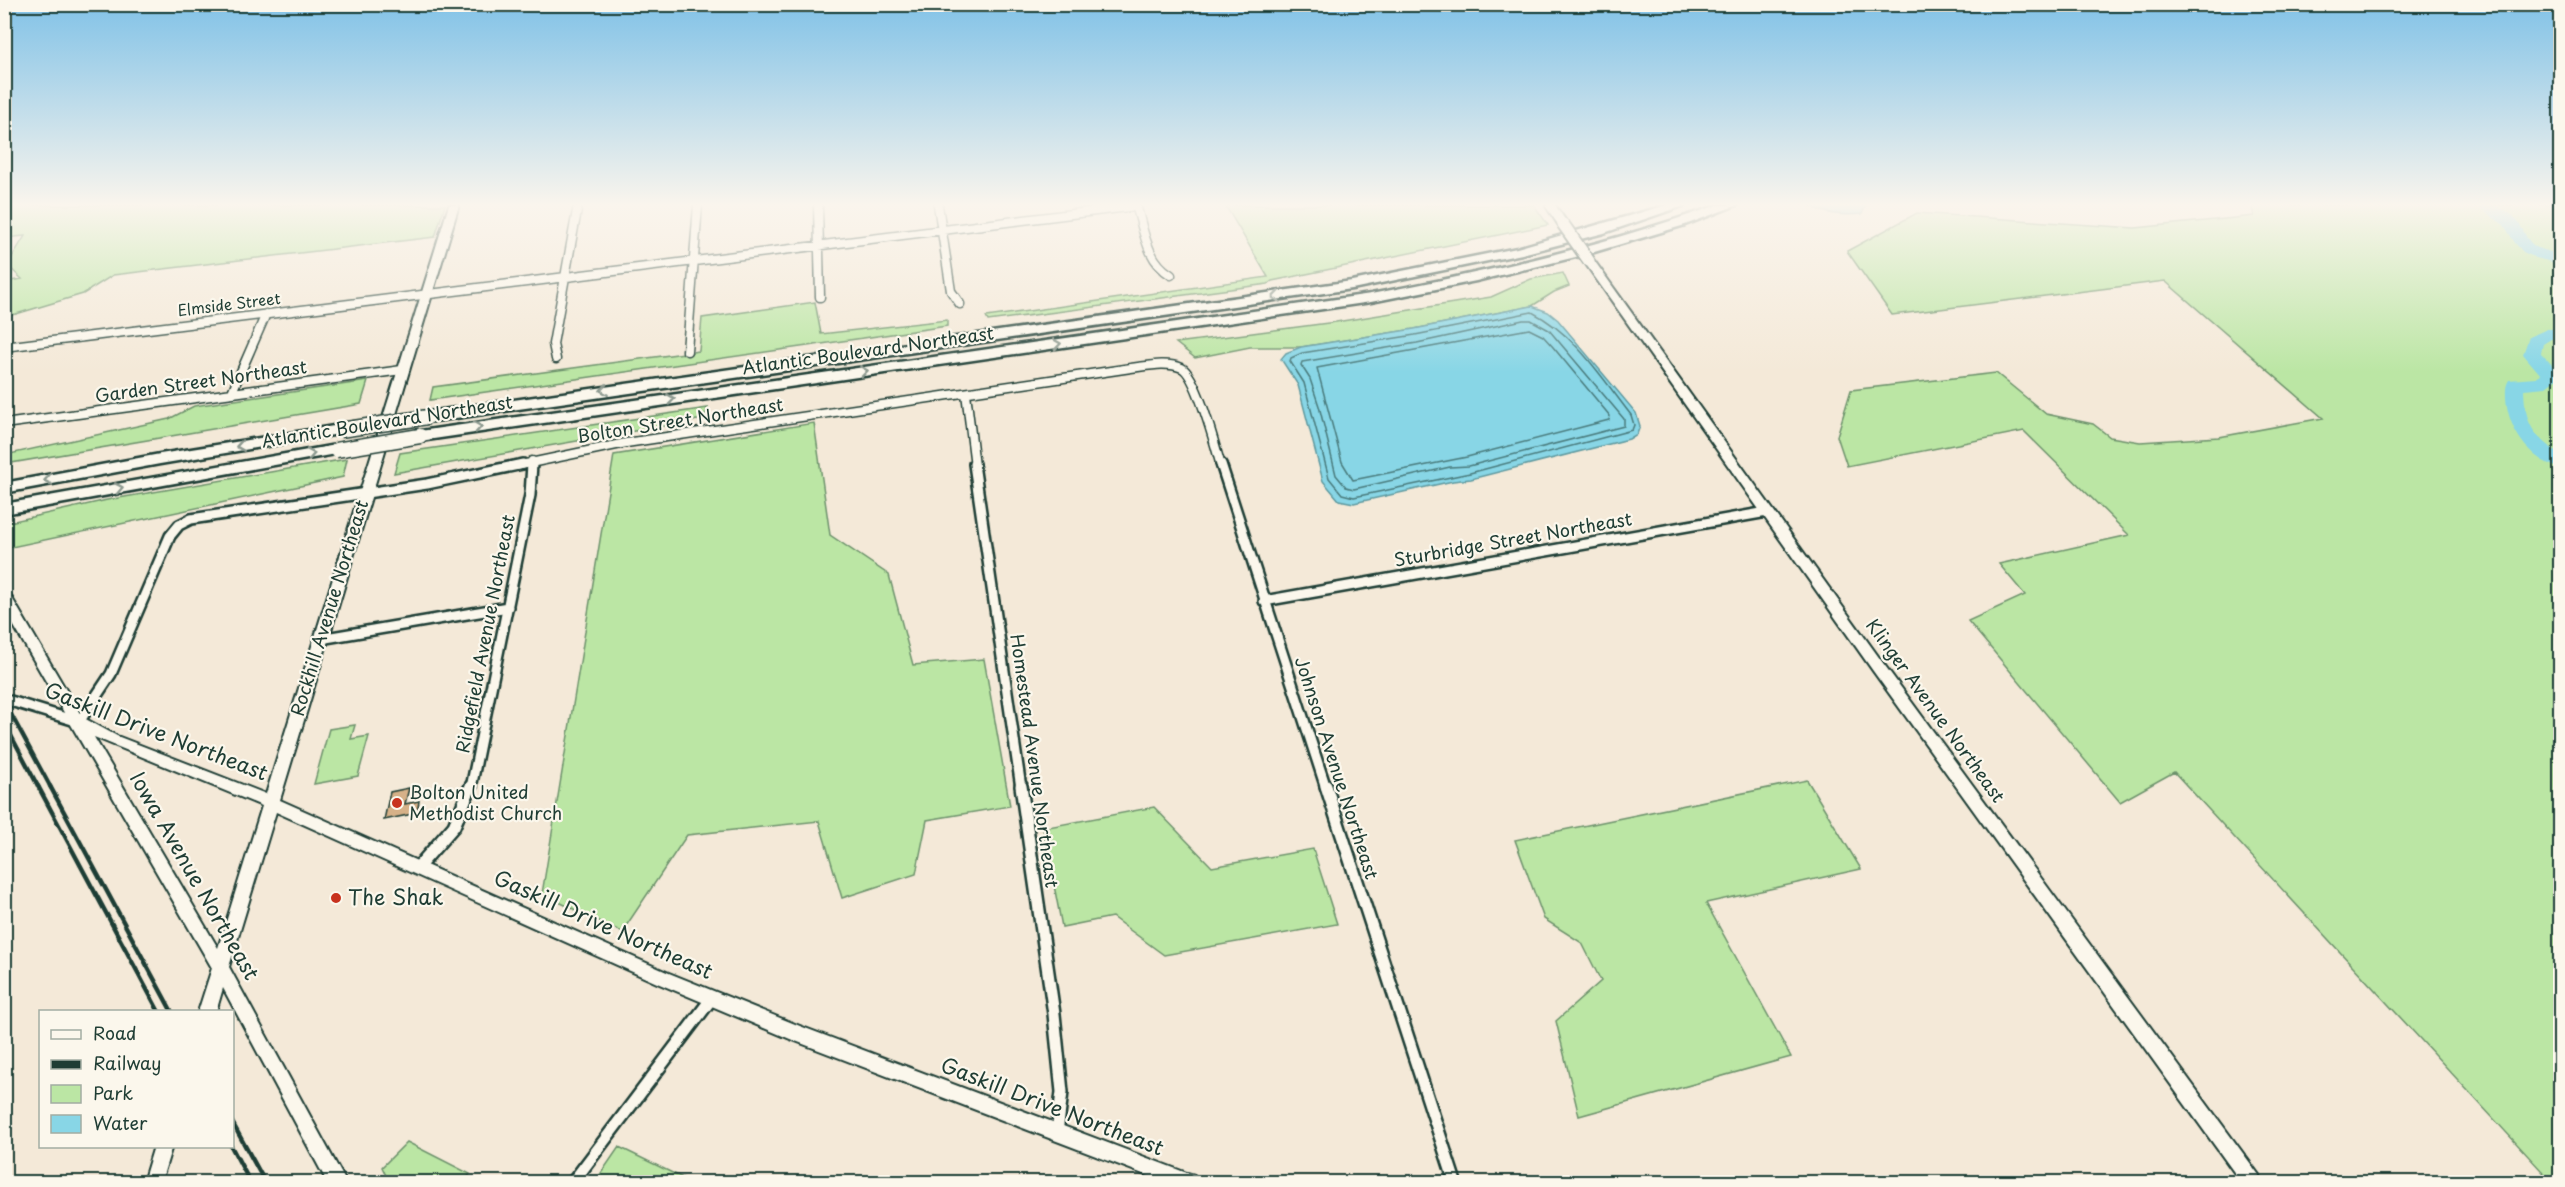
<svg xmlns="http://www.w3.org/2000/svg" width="2565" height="1187" font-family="'Playpen Sans',sans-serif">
<rect width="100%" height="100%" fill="#f4e9d8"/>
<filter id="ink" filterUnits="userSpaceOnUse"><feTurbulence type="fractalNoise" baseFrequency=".0167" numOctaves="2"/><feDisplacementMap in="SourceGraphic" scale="12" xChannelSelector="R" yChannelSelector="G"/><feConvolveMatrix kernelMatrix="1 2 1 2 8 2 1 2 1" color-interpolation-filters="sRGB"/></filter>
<g filter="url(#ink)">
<path fill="#bbe6a4" stroke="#6d926c" stroke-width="1.5" d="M5 205H445L435 237 113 275 83 294 16 314 5 316V282L22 279 7 265 25 236 5 238Z
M1225 205H1534L1548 225 1272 281 1268 284 988 321 986 317 1268 277Z
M2251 205H2560V1182H2552L2174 772 2120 802 1968 621 2025 595 1999 564 2129 535 2024 431 1847 466 1837 436 1851 390 1996 373 2046 414 2093 424 2110 437 2140 442 2219 437 2323 418 2165 281 1892 315 1847 251 1917 213 2135 228 2254 216Z
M1563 273 1569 286 1554 292 1532 306 1414 329 1301 347H1250L1195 358 1176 343 1336 322 1491 297 1531 279Z
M815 302 821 334 947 320V326L430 400 433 387 699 351 702 318Z
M368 381 361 404 5 464V455L169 419 194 406Z
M708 408 703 419 394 473 400 453Z
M814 423 830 535 889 575 913 665 984 659 1010 806 927 820 916 874 842 898 819 821 687 835 622 932 542 894 614 455Z
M347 459 343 477 7 548 5 545V523L107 500Z
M355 725 351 739 369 736 358 776 314 784 329 729Z
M1807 780 1861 869 1706 903 1791 1057 1579 1116 1556 1021 1601 981 1582 943 1544 919 1515 840Z
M1154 807 1212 867 1313 849 1337 924 1164 955 1112 917 1062 927 1043 828Z
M407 1142 470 1174 464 1182H389L382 1167Z
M619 1147 691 1182H595Z"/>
<path fill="#88d6e6" stroke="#5e999f" stroke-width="1.5" d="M1810 205H1866L1862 214C1843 216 1826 215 1810 205Z
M1532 306 1548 312 1558 320 1636 413 1640 426 1637 434 1629 439 1471 479 1453 481 1354 503 1339 500 1323 481 1298 385 1281 359 1286 353 1301 347 1414 329Z"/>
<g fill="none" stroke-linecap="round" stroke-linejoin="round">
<path stroke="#497a7b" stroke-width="1.5" d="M1532 312C1575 334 1602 378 1631 415L1634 425 1632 430 1470 473 1354 497 1342 494 1329 478 1304 383 1290 361 1291 358 1302 353 1415 335Z
M1523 320H1531L1549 330 1624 419V426L1469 466 1450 467 1354 489 1346 487 1336 475 1319 406 1310 379 1301 365 1302 362 1417 343Z
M1529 329 1543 336 1553 347 1610 416 1609 420 1467 457 1368 477 1353 480 1342 462 1317 368Z"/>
<path fill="#88d6e6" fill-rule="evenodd" d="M2475 205C2494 205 2509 207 2520 225 2523 230 2526 237 2530 242 2537 250 2550 252 2560 254V264L2536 258 2523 252 2515 243 2504 225Z
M2547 329H2560V339H2551L2543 344 2541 353 2555 368 2559 377 2546 387 2524 389C2525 423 2532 436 2560 454V468C2529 460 2508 429 2506 398 2506 392 2505 386 2509 380L2536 378 2541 375 2523 354 2529 337Z"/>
</g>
<path fill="#d6b188" stroke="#1f3d34" stroke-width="1.5" d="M409 788 405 804 419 801 417 813 384 820 390 792Z"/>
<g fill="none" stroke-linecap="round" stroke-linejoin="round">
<g stroke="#1f3d34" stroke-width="11">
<path id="street-far2" d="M818 205 820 297
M938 205 951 291 960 304
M1136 205C1144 230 1146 260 1171 275
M4 347 1136 206
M687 351 698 205
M556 359 553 344 578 205
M232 392 266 314
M966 393 975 466
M4 424 402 370
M516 466 626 443 1131 368C1147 366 1167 361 1182 368 1197 376 1215 446 1221 466
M532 466V461"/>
</g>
<g stroke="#1f3d34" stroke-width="14">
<path id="street-far1" d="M974 464 1021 788
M1221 464 1326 788
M1264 601 1767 512
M320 639 508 607
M4 699 79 722 111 674 170 536 179 525 191 519 427 484 523 464
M471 788 530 495 532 464"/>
</g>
<g stroke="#1f3d34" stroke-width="16">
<path id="street" d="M1021 786 1054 1014 1062 1092 1057 1133
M1326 786 1455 1182
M418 867 454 826 471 786
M573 1182 712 998"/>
</g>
<g stroke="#1f3d34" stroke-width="4">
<path id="secondary" d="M449 205H459L280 800 669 973 800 1026 1187 1173 1194 1175 1196 1182H1164L790 1039 657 983 276 812 229 967 346 1182H327L223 988 216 1012H198L212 968 4 609V591L9 593 82 717 117 736 266 794ZM94 737 262 806 218 948Z
M1545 205H1555L1568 224 1567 226H1559Z
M1589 258 1593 259 1883 663 2259 1175 2261 1182H2241L1873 671 1585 263V259Z
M154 1146H172L161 1182H143Z"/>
</g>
<g stroke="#1f3d34" stroke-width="5">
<path id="highway" d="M1667 205H1686L1604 233 1522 254 1352 289 428 422 421 417 428 412 1352 281 1517 248Z
M1718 205H1737L1685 225 1584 255 1476 281 1371 302 420 441 413 436 420 431 1371 294C1489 272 1605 245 1718 205Z
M340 425 345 427 347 430 345 433 160 464 4 493V483L160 454Z
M336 445 341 447 343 450 341 453 4 514V504Z"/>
</g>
<use href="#street-far2" stroke="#fbf7ec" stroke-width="8"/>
<use href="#street-far1" stroke="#fbf7ec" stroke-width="9"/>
<use href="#street" stroke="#fbf7ec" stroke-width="11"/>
<use href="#secondary" fill="#fbf7ec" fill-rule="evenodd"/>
<use href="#highway" fill="#fbf7ec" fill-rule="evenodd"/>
<path stroke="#1f3d34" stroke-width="4" d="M4 701 51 788
M4 722 39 788"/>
<path stroke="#1f3d34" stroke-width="4.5" d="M38 786 159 1012
M50 786 172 1012
M232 1122 265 1182
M231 1146 250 1182"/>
<g stroke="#1f3d34" stroke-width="15" stroke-linecap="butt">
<path id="secondary-bridge" d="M1563 224 1589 261"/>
</g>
<g stroke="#1f3d34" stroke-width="17" stroke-linecap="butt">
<path id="highway-bridge" d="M340 430 428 417
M336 450 420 436"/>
</g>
<use href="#secondary-bridge" stroke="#fbf7ec" stroke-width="11"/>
<use href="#highway-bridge" stroke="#fbf7ec" stroke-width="14"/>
</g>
<defs><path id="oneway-chevron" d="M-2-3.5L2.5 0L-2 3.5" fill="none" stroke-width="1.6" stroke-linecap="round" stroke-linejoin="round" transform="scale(1.5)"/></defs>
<g stroke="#8d9a90">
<use href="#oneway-chevron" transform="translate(1276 297) rotate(172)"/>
<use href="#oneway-chevron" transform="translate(1057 344) rotate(-8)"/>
<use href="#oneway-chevron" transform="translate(864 371) rotate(-8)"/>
<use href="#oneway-chevron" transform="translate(604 390) rotate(172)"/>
<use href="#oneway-chevron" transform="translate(671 399) rotate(-8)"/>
<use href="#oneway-chevron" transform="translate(478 427) rotate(-9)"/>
<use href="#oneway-chevron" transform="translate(240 446) rotate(171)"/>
<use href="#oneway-chevron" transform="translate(311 454) rotate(-10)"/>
<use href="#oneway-chevron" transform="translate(48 480) rotate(170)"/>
<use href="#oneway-chevron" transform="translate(119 488) rotate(-11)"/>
</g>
</g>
<linearGradient id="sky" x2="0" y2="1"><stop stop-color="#81c2e7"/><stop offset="0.55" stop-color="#faf5ed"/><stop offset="1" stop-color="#faf5ed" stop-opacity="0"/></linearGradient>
<rect width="2565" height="372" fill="url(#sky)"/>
<g fill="#c8321e" stroke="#fbf7ec" stroke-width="2">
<circle cx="397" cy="803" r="6"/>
<circle cx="336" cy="898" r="6"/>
</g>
<g text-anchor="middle" stroke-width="4.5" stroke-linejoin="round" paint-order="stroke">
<g font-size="15" fill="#1f3d34" stroke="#fbf7ec">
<text transform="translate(229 305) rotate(-7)" y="5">Elmside Street</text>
</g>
<g font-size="18" fill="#1f3d34" stroke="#fbf7ec">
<text transform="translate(868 351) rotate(-8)" y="6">Atlantic Boulevard Northeast</text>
<text transform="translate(201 382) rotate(-8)" y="6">Garden Street Northeast</text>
<text transform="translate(680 421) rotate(-9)" y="6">Bolton Street Northeast</text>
<text transform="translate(387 422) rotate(-9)" y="6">Atlantic Boulevard Northeast</text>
<text transform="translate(1513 540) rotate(-10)" y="6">Sturbridge Street Northeast</text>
<text transform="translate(330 608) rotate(-73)" y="6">Rockhill Avenue Northeast</text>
<text transform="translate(486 634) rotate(-79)" y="6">Ridgefield Avenue Northeast</text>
<text transform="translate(1935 711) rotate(54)" y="6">Klinger Avenue Northeast</text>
<text transform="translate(1034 761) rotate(82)" y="6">Homestead Avenue Northeast</text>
<text transform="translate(1336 768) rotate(72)" y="6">Johnson Avenue Northeast</text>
</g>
<g font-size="18" fill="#1f3d34" stroke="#fbf7ec" text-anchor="start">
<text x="409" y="799">Bolton United<tspan x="409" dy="21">Methodist Church</tspan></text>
</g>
<g font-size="21" fill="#1f3d34" stroke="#fbf7ec">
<text transform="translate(156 732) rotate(21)" y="7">Gaskill Drive Northeast</text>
<text transform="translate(194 876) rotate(60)" y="7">Iowa Avenue Northeast</text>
<text transform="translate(603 925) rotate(24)" y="7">Gaskill Drive Northeast</text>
<text transform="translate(1052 1107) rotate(21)" y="7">Gaskill Drive Northeast</text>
</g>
<g font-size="21" fill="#1f3d34" stroke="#fbf7ec" text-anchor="start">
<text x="348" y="905">The Shak</text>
</g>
</g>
<rect width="2565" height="1187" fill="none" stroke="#fbf7ec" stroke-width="24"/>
<rect x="12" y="12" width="2541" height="1163" fill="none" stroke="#1f3d34" stroke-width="2" filter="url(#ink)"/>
<rect x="39" y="1010" width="195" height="138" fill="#fbf7ec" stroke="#a3ada2" stroke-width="1.5"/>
<rect x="51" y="1030" width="30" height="9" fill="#fbf7ec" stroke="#a3ada2" stroke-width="1.5"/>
<text x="93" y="1040" font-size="18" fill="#1f3d34">Road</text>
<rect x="51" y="1060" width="30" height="9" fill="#1f3d34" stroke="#a3ada2" stroke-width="1.5"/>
<text x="93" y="1070" font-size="18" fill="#1f3d34">Railway</text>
<rect x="51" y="1085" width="30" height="18" fill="#bbe6a4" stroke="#a3ada2" stroke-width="1.5"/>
<text x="93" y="1100" font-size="18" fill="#1f3d34">Park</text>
<rect x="51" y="1115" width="30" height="18" fill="#88d6e6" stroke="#a3ada2" stroke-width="1.5"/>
<text x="93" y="1130" font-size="18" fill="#1f3d34">Water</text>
</svg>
